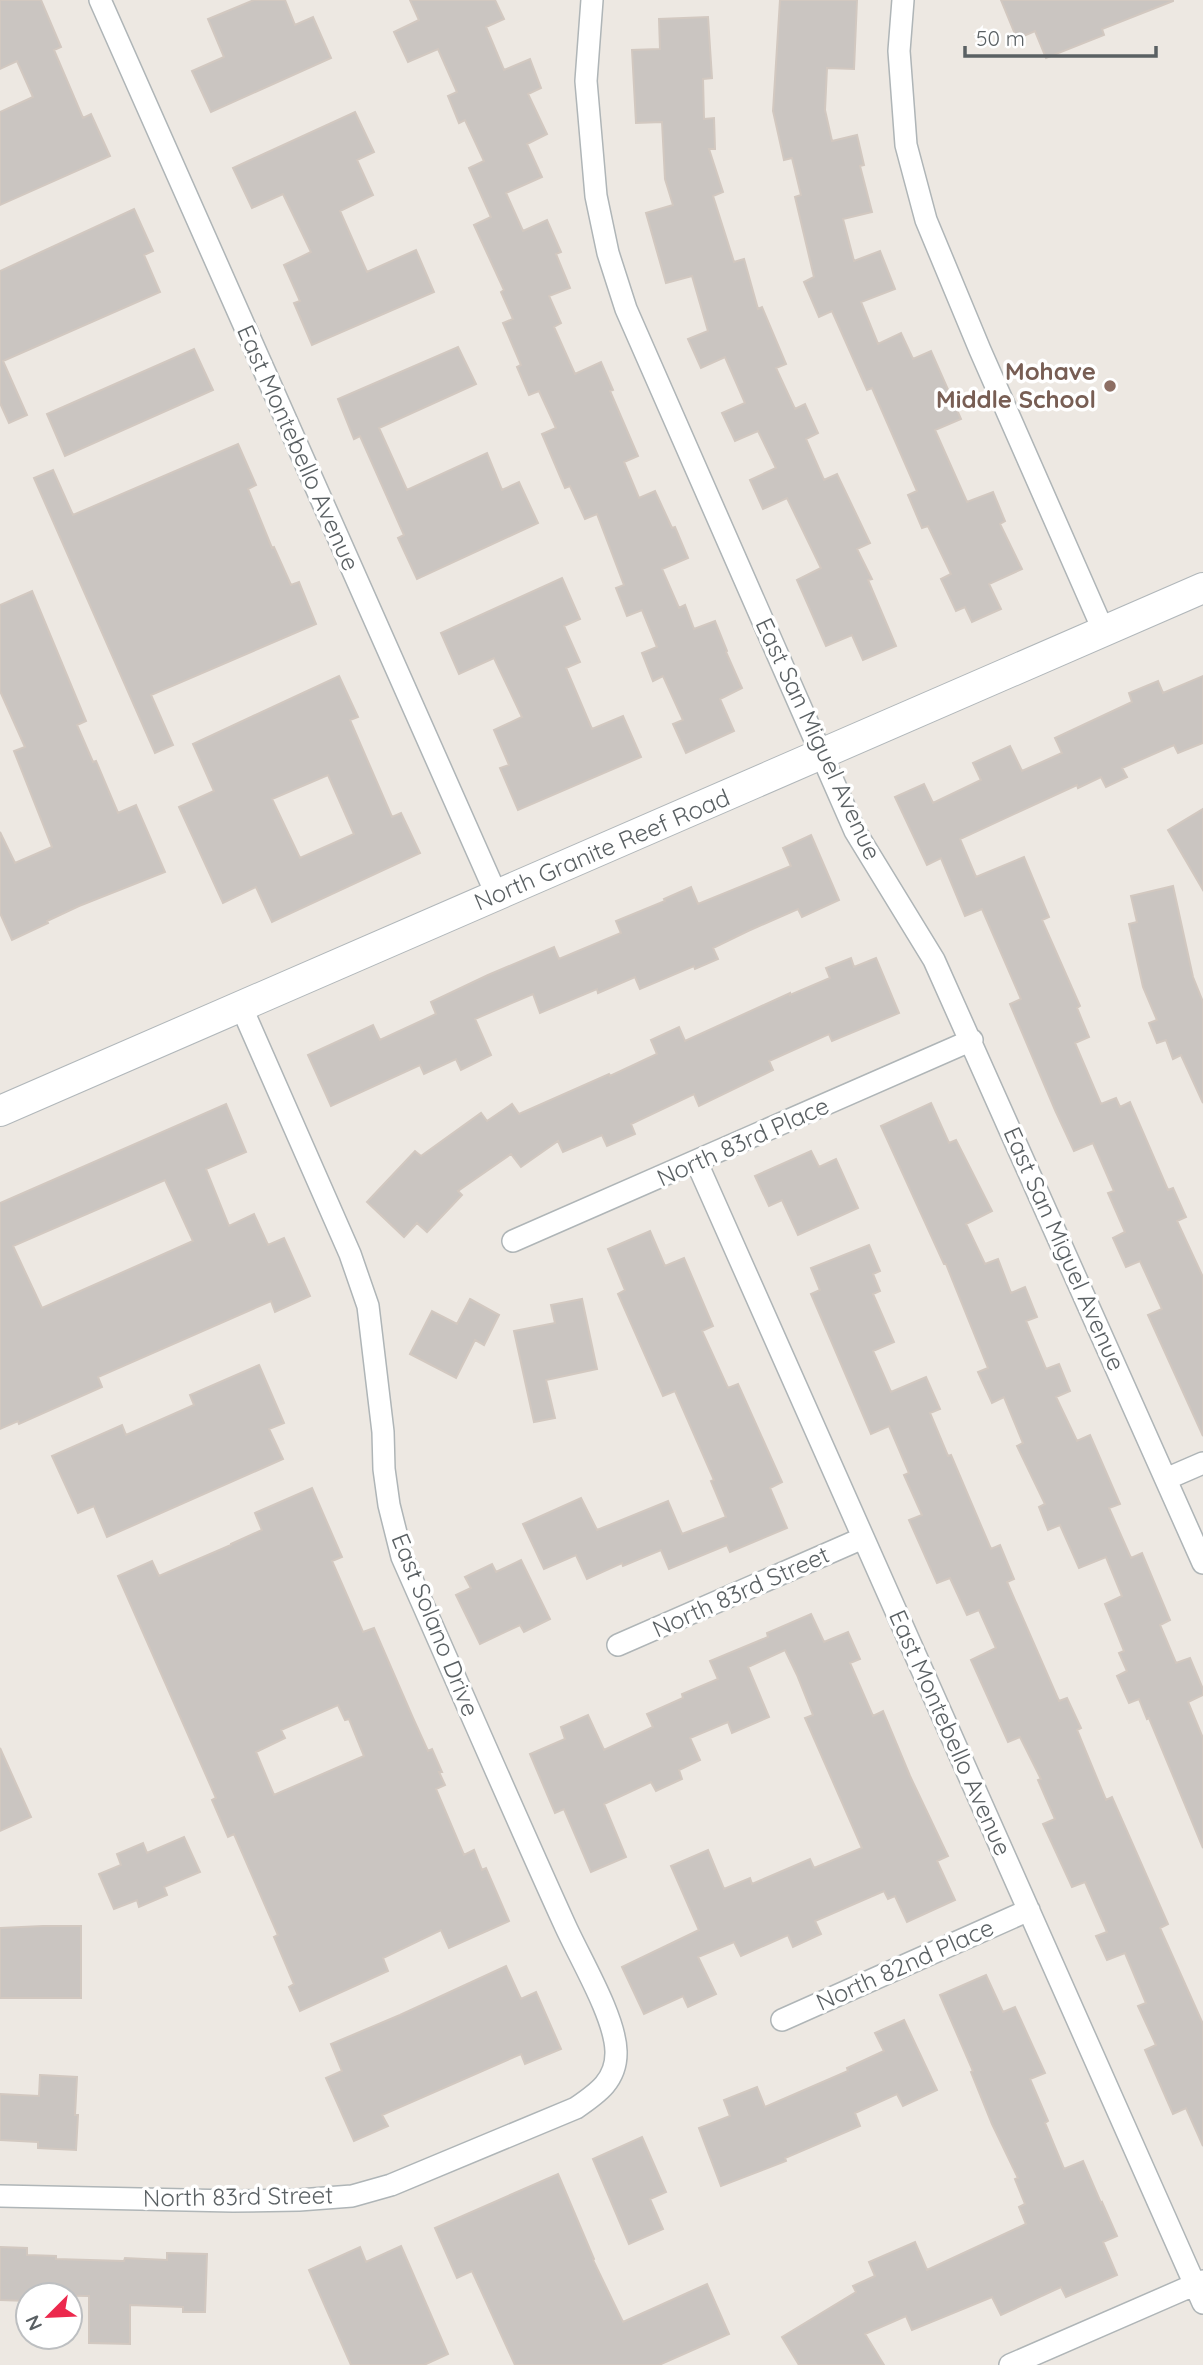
<svg xmlns="http://www.w3.org/2000/svg" width="1203" height="2365" font-family="Quicksand,sans-serif">
<rect width="100%" height="100%" fill="#ede8e2"/>
<path fill="#cac5c1" stroke="#d2c8c0" stroke-width="2" fill-rule="evenodd" d="M0 0H41L61 47 54 50 83 118 91 114 110 156 0 205V112L33 97 17 61 0 69Z
M254 0H285L295 25 313 17 331 58 211 112 192 71 224 57 208 19Z
M410 0H495L504 19 486 27 504 70 530 59 541 88 528 94 547 134 527 144 542 177 506 193 523 231 547 220 561 252 556 254 570 288 549 296 561 323 554 327 575 374 601 362 613 390 610 391 638 456 624 462 639 498 655 491 672 528 675 527 688 558 662 569 679 608 685 605 694 629 715 621 727 651 726 652 742 688 720 699 734 731 686 753 673 724 683 720 663 676 653 681 642 653 657 647 642 610 627 616 616 588 624 585 597 514 585 519 570 486 565 488 542 434 556 428 539 391 529 395 517 367 521 365 503 323 513 319 501 292 504 290 474 225 491 217 469 168 484 161 465 120 459 123 448 96 457 92 438 49 408 62 394 32 419 20Z
M780 0H857L854 69 827 68 825 110 832 141 857 135 864 165 860 166 872 212 843 219 854 261 880 251 895 289 861 302 878 344 901 333 913 359 931 351 961 419 935 430 967 502 993 492 1005 521 1000 524 1022 569 989 584 1001 609 972 622 965 607 956 611 941 579 951 574 928 526 922 528 908 495 917 491 872 388 867 390 832 311 819 317 804 282 814 277 795 197 801 195 792 158 784 160 773 111Z
M1001 0H1173V1L1102 29 1104 35 1046 58 1035 31 1017 39Z
M708 17 712 78 703 79 704 119 714 118 715 149H709L723 192 713 196 734 262 744 259 758 309 762 307 786 364 776 368 795 409 805 404 818 433 806 439 824 480 837 474 870 543 857 549 872 579 868 580 896 646 863 660 852 635 826 646 797 580 821 568 787 498 763 509 750 480 776 468 758 431 735 441 722 413 745 403 725 357 701 368 688 339 708 331 692 276 666 283 646 213 673 205 665 179 662 122 636 123 632 50 660 49 659 19Z
M355 112 374 152 357 160 373 195 340 211 367 272 416 250 434 292 312 345 294 303 300 301 284 265 311 252 283 194 252 208 233 168Z
M134 209 153 251 144 255 160 292 3 361 27 415 9 423 0 403V271Z
M458 347 476 384 379 428 407 490 487 453 502 490 519 482 538 523 417 579 398 538 404 535 360 436 354 439 338 399Z
M194 349 213 390 65 456 47 414Z
M238 444 256 485 248 489 272 548 274 547 291 585 299 582 316 624 151 695 173 745 155 753 34 478 53 470 73 515Z
M562 578 580 619 564 626 580 662 566 668 592 729 623 716 641 757 518 810 500 768 509 765 494 730 522 717 494 658 459 674 441 633Z
M32 591 86 721 77 725 93 762 96 761 118 813 136 805 165 872 79 906 47 921 48 923 12 940 0 913V832L15 863 52 847 14 751 25 747 0 691V605Z
M339 676 358 717 350 720 392 817 401 813 420 853 272 922 256 887 223 903 179 807 214 791 193 744ZM328 775 354 834 300 858 272 799Z
M1203 676V743L1178 753 1174 745 1122 768 1127 777 1106 787 1101 777 1078 788 1077 785 960 839 976 877 1024 857 1049 917 1042 920 1080 1006 1077 1008 1089 1037 1075 1043 1101 1104 1116 1098 1120 1107 1130 1102 1168 1190 1173 1188 1186 1217 1177 1221 1203 1277V1436L1148 1315 1162 1309 1140 1261 1126 1267 1113 1238 1125 1232 1108 1193 1114 1191 1093 1143 1074 1151 1055 1110 1010 1004 1021 999 982 909 965 916 941 858 927 865 895 797 924 784 933 803 981 780 973 763 1010 746 1022 771 1062 753 1055 738 1132 702 1129 693 1158 681 1163 693Z
M1203 809V890L1168 830Z
M811 835 839 900 802 917 798 909 748 931 713 948 718 959 695 969 694 966 640 989 635 977 598 993 597 989 540 1013 533 994 475 1019 491 1055 461 1070 456 1059 424 1074 420 1065 331 1106 308 1055 373 1025 380 1040 436 1014 431 1002 488 975 554 947 559 959 621 933 616 921 665 901 664 899 691 887 698 904 791 866 783 848Z
M1173 886 1193 977 1203 1002V1103L1181 1055 1173 1059 1166 1040 1157 1043 1149 1023 1157 1020 1143 987 1129 924 1137 922 1131 896Z
M851 958 854 967 876 958 899 1013 832 1041 829 1034 769 1061 773 1070 699 1106 694 1094 631 1124 635 1134 607 1146 602 1135 563 1152 558 1141 521 1167 511 1154 458 1191 462 1195 427 1232 417 1223 404 1237 367 1202 415 1151 421 1156 481 1113 487 1121 512 1104 519 1114 609 1074 610 1076 657 1054 651 1040 679 1027 685 1041 790 993V995L830 978 826 968Z
M931 1103 949 1143 956 1140 992 1211 966 1224 985 1264 998 1259 1011 1293 1025 1287 1037 1317 1026 1321 1046 1369 1059 1364 1070 1391 1056 1397 1077 1441 1090 1435 1120 1504 1109 1508 1131 1558 1142 1553 1170 1620 1160 1625 1176 1663 1190 1658 1203 1689V1695L1188 1702 1203 1738V1848L1149 1718 1147 1719 1139 1699 1129 1703 1117 1676 1127 1671 1119 1653 1124 1651 1105 1604 1122 1596 1106 1557 1079 1568 1060 1525 1048 1530 1039 1507 1045 1504 1017 1446 1023 1443 1004 1397 992 1403 978 1372 988 1368 946 1264H944L881 1126Z
M226 1104 246 1152 206 1169 229 1226 254 1214 268 1245 284 1238 310 1296 275 1312 271 1301 98 1377 102 1387 19 1424 18 1421 0 1429V1203ZM165 1180 193 1241 42 1308 13 1246Z
M811 1151 819 1167 836 1159 858 1208 798 1235 782 1200 769 1206 755 1176Z
M650 1231 665 1266 684 1258 713 1326 702 1331 728 1388 738 1384 782 1482 770 1488 787 1528 730 1552 727 1545 669 1569 661 1550 623 1566 622 1563 587 1579 576 1555 544 1569 523 1524 581 1498 597 1530 668 1501 682 1534 726 1517 711 1481 714 1480 675 1391 663 1396 618 1294 625 1290 608 1249Z
M869 1245 880 1271 873 1274 880 1291 873 1294 894 1342 873 1351 891 1392 926 1377 940 1409 930 1413 948 1456 951 1455 991 1549 1000 1545 1014 1579 1007 1582 1059 1701 1067 1698 1081 1728 1077 1730 1106 1800 1112 1797 1168 1924 1160 1928 1203 2024V2146L1186 2108 1173 2114 1145 2050 1156 2045 1138 2006 1146 2003 1125 1953 1107 1960 1096 1936 1107 1932 1085 1882 1072 1887 1043 1824 1055 1819 1038 1780 1041 1779 1020 1737 1008 1742 971 1660 996 1648 979 1610 967 1615 950 1578 937 1583 909 1520 922 1515 904 1475 909 1473 889 1426 871 1434 811 1294 820 1290 811 1268Z
M470 1299 499 1315 484 1345 475 1340 456 1378 410 1354 432 1311 457 1324Z
M582 1299 597 1369 546 1380 555 1418 534 1422 514 1331 555 1323 551 1305Z
M259 1365 284 1423 269 1429 283 1459 107 1537 94 1506 78 1513 52 1456 122 1425 126 1435 194 1405 190 1395Z
M312 1488 342 1557 332 1561 363 1632 374 1628 413 1718 428 1751 432 1749 442 1772H439L445 1785 436 1789 464 1855 474 1850 482 1870 486 1868 509 1921 449 1948 441 1930 383 1958 388 1971 300 2011 289 1987 294 1984 274 1937 278 1935 234 1834 228 1837 212 1800 216 1798 118 1576 152 1561 159 1576 231 1545V1544L262 1530 255 1513ZM338 1705 345 1720 349 1719 364 1756 274 1795 256 1752 285 1738 281 1730Z
M521 1560 550 1619 524 1632 520 1625 480 1644 456 1595 471 1588 465 1577 492 1564 496 1572Z
M811 1614 824 1642 848 1632 860 1659 850 1663 873 1716 883 1711 910 1776 948 1856 937 1861 955 1900 907 1922 895 1896 888 1899 884 1891 815 1921 821 1934 793 1947 788 1935 741 1956 734 1942 698 1957 716 1994 688 2007 683 1996 644 2014 622 1967 699 1930 671 1866 708 1850 724 1889 750 1878 752 1884 810 1859 814 1868 862 1848 805 1718 813 1715 797 1675 785 1650 748 1667 769 1717 732 1733 728 1722 690 1738 700 1760 679 1770 682 1779 656 1791 651 1782 604 1804 626 1857 591 1872 564 1809 555 1813 530 1754 565 1739 561 1727 588 1715 604 1750 653 1727 647 1714 683 1698 682 1694 718 1679 710 1661 768 1637 767 1633Z
M0 1748 31 1817 0 1831Z
M184 1837 200 1872 164 1887 167 1895 139 1907 137 1900 114 1909 99 1874 121 1865 117 1854 143 1843 147 1853Z
M43 1926H81V1998H0V1928Z
M506 1966 521 1999 536 1992 561 2049 525 2064 521 2054 382 2115 388 2126 354 2141 326 2078 342 2071 331 2044 400 2015Z
M986 1975 1003 2012 1015 2007 1045 2073 1030 2079 1048 2121 1045 2123 1064 2169 1083 2161 1101 2203 1102 2202 1117 2236 1103 2242 1117 2275 1066 2297 1061 2287 1001 2315 992 2297 912 2330 906 2316 865 2334 884 2365H799L782 2337 856 2292 853 2286 875 2276 869 2262 915 2242 927 2270 1026 2224 1019 2207 1025 2204 1015 2179 1018 2178 992 2124 971 2072 973 2071 940 1995Z
M904 2020 937 2090 903 2106 897 2094 855 2113 860 2126 785 2158 786 2161 721 2186 699 2128 730 2116 724 2100 757 2087 765 2107 848 2071 847 2068 884 2051 875 2033Z
M40 2075 77 2077 75 2115H78L76 2150 38 2148V2142L0 2140V2094L39 2096Z
M642 2137 666 2192 650 2199 663 2229 629 2244 593 2159Z
M558 2174 594 2259 593 2260 623 2322 707 2284 729 2334 659 2365H515L472 2271 457 2278 435 2228Z
M401 2246 448 2354 424 2365H351L309 2270 360 2247 366 2262Z
M0 2247 27 2248V2255L56 2256V2259L124 2261 125 2258 167 2260V2253L207 2254 205 2312H183V2307L130 2305V2344L89 2343V2296L28 2295V2301L0 2300Z"/>
<g fill="none" stroke-linecap="round" stroke-linejoin="round">
<g stroke="#afb5b7" stroke-width="24">
<path id="street" d="M100 0 497 896
M592 0 586 81 596 196 608 253 626 309 855 831 934 960 1203 1563
M903 0 899 51 906 145 926 220 980 350 1104 632
M697 1163 1203 2303
M513 1241 972 1040
M1166 1479 1203 1463
M618 1645 863 1538
M782 2020 1029 1910
M0 2196 233 2201 299 2200 352 2196 391 2185 576 2108C598 2093 617 2080 616 2051 615 2016 579 1957 564 1923 509 1802 456 1679 402 1557L389 1505 384 1469 383 1432 368 1306 350 1254 241 1006
M1010 2365 1203 2281"/>
</g>
<g stroke="#b1b7ba" stroke-width="32">
<path id="secondary" d="M0 1111 1203 588"/>
</g>
<use href="#street" stroke="#fff" stroke-width="21"/>
<use href="#secondary" stroke="#fff" stroke-width="30"/>
</g>
<circle fill="#8d6e63" stroke="#fff" stroke-width="2.5" cx="1110" cy="386" r="7"/>
<g text-anchor="middle" stroke-width="7" stroke-linejoin="round" paint-order="stroke">
<g font-size="24" font-weight="bold" fill="#785e54" stroke="#fff" text-anchor="end">
<text x="1096" y="380">Mohave<tspan x="1096" dy="28">Middle School</tspan></text>
</g>
<g font-size="24" fill="#5a6063" stroke="#fff">
<text transform="translate(298 448) rotate(66)" y="8">East Montebello Avenue</text>
<text transform="translate(818 739) rotate(65)" y="8">East San Miguel Avenue</text>
<text transform="translate(602 850) rotate(-23)" y="8">North Granite Reef Road</text>
<text transform="translate(743 1142) rotate(-24)" y="8">North 83rd Place</text>
<text transform="translate(1064 1249) rotate(66)" y="8">East San Miguel Avenue</text>
<text transform="translate(741 1592) rotate(-24)" y="8">North 83rd Street</text>
<text transform="translate(435 1625) rotate(68)" y="8">East Solano Drive</text>
<text transform="translate(950 1733) rotate(66)" y="8">East Montebello Avenue</text>
<text transform="translate(905 1965) rotate(-24)" y="8">North 82nd Place</text>
<text transform="translate(238 2197) rotate(-1)" y="8">North 83rd Street</text>
</g>
</g>
<g transform="translate(49 2316) rotate(246)"><circle r="33" fill="#ffffff" stroke="#bdbfc1" stroke-width="2"/>
<path d="M0-5L12 26L0 18L-12 26Z" fill="#ec294d"/>
<text y="-10" font-size="19" font-weight="bold" text-anchor="middle" fill="#5a6063">N</text>
</g>
<path d="M965 46v10h191v-10" fill="none" stroke="#5a6063" stroke-width="3.5"/>
<text x="976" y="46" font-size="21" fill="#5a6063" stroke="#ffffff" stroke-width="5" paint-order="stroke">50 m</text>
</svg>
